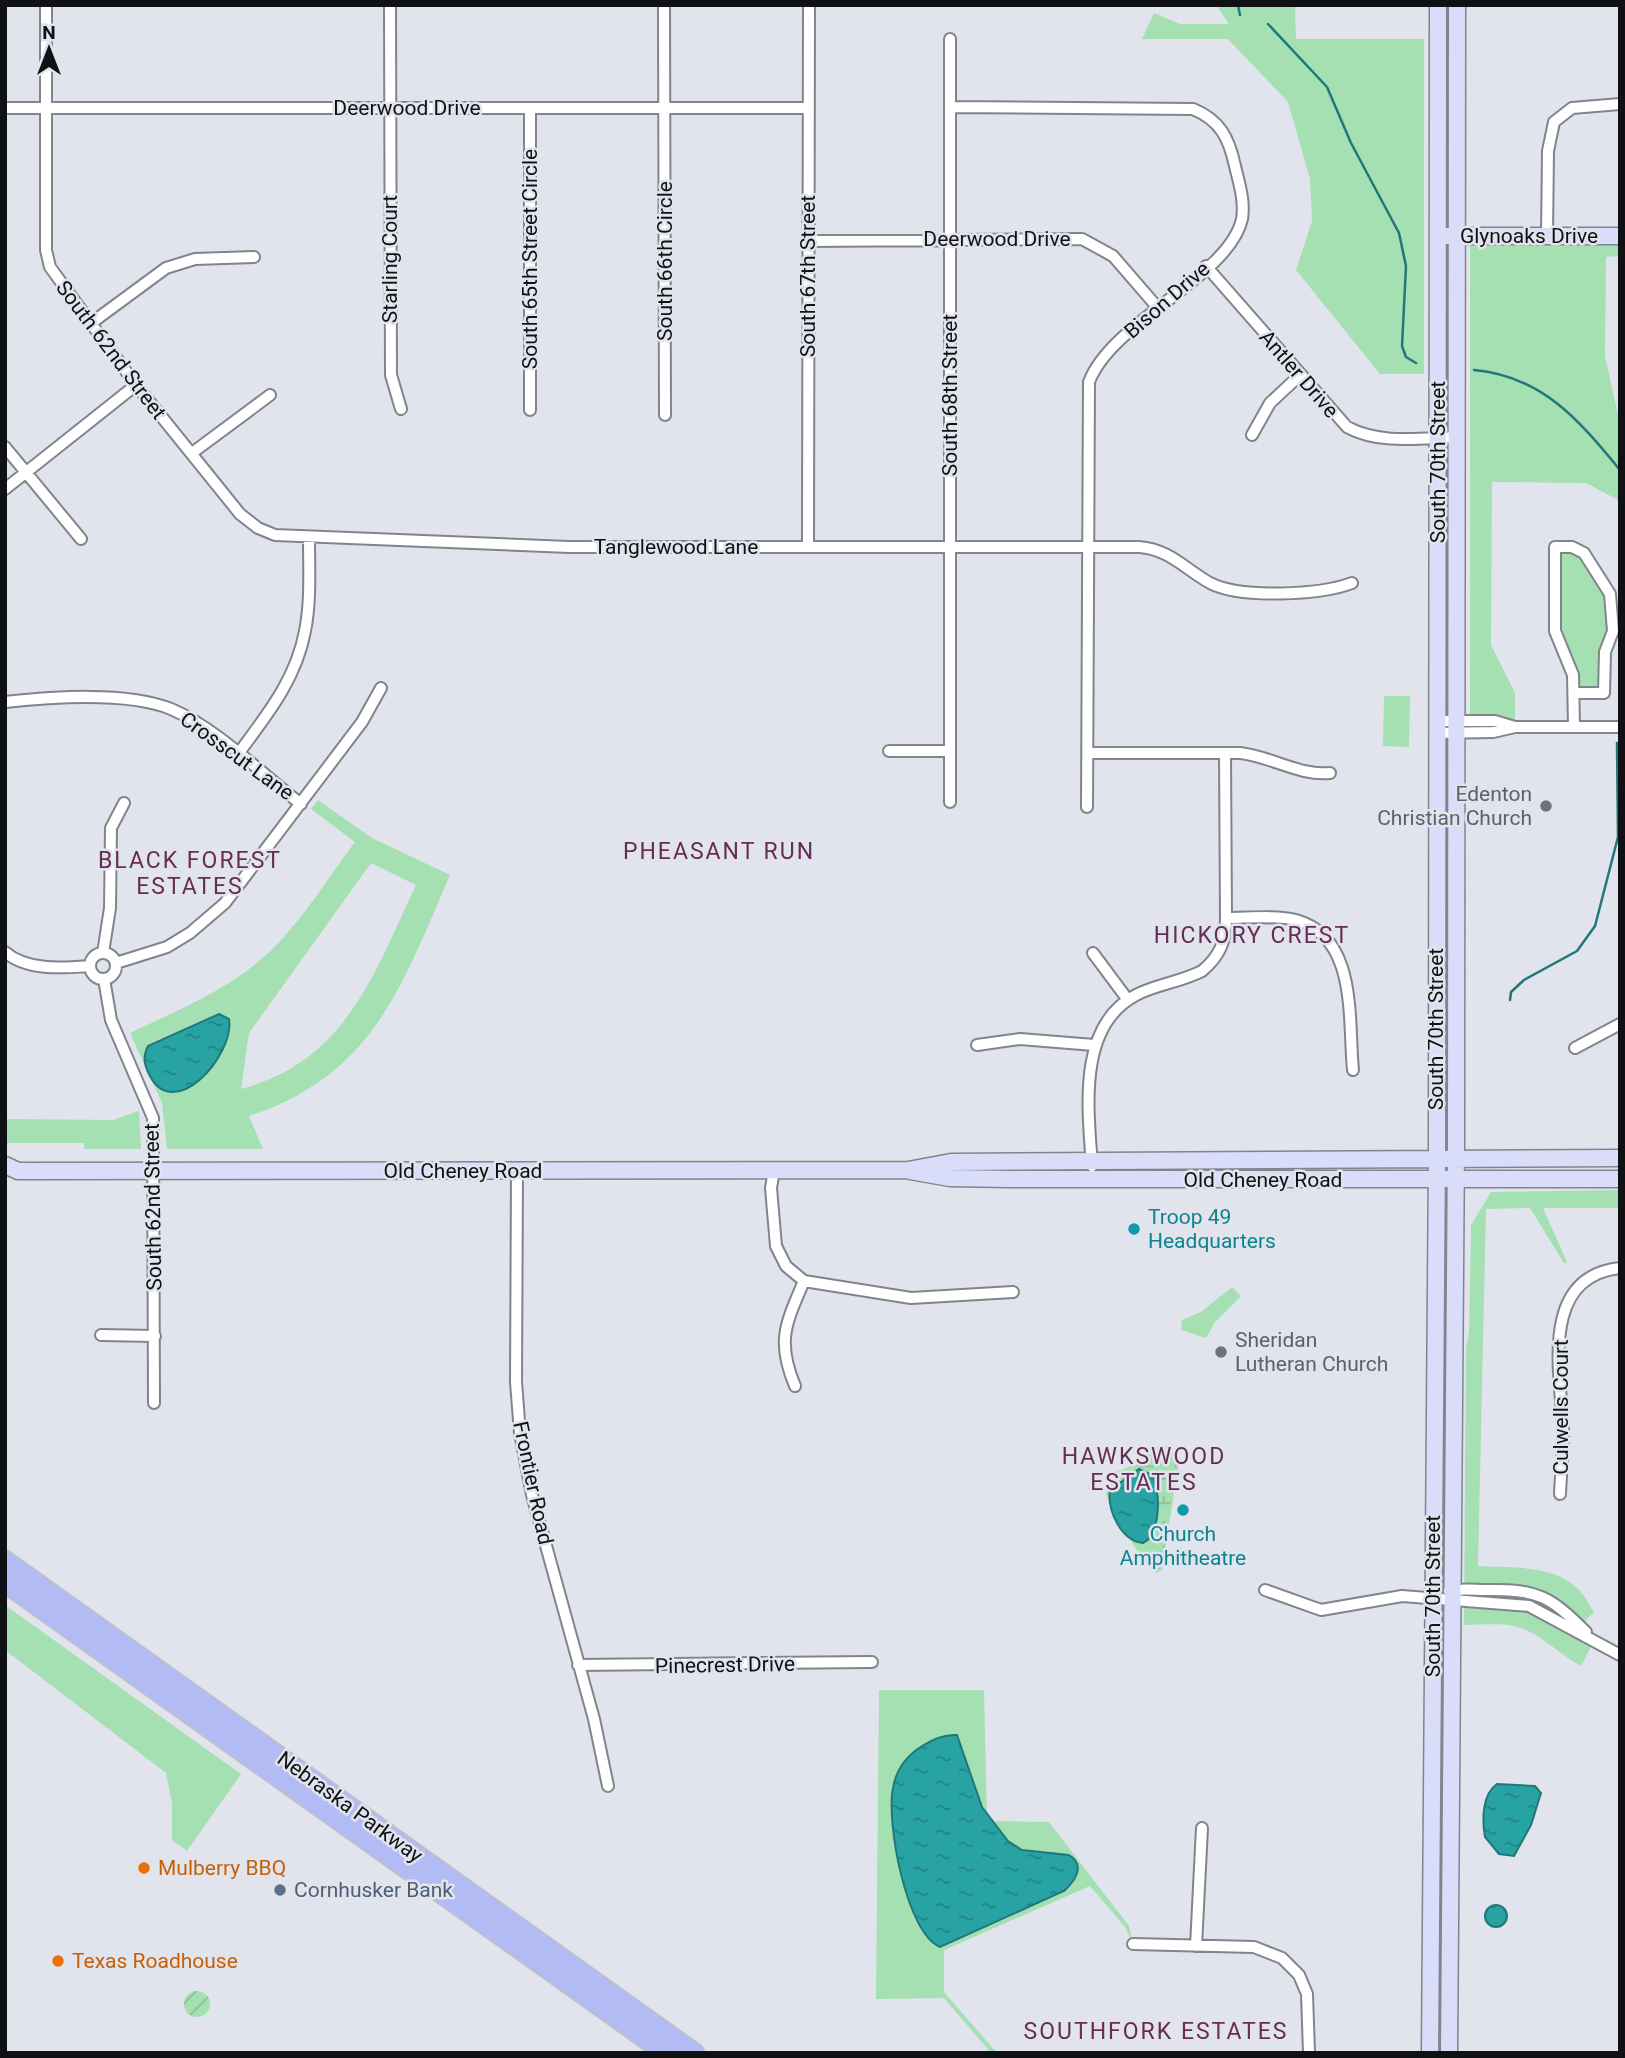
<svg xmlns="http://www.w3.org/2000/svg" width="1625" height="2058" font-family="Roboto,sans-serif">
<defs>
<pattern id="wetland-marsh" width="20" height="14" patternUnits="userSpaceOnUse" patternTransform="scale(1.75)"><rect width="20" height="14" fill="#a4e0b2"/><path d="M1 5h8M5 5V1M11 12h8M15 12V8" fill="none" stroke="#8cbf98"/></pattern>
<pattern id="garden-furrows" width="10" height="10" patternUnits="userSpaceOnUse" patternTransform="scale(1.75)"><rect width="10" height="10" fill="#a4e0b2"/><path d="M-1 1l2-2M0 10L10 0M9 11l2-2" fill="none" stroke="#8cbf98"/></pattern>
<pattern id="water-ripples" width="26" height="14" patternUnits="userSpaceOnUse" patternTransform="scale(1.75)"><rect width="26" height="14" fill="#28a3a4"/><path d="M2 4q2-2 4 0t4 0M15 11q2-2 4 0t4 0" fill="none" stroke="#218384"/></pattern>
</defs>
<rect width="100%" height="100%" fill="#e1e4ec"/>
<path fill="#a4e0b2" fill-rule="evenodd" d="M1216 5H1295L1296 39H1424V374H1380L1296 270 1312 221 1310 179 1288 102 1228 39H1142L1154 13 1180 24H1229Z
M1470 236H1620V256L1606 257 1605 356 1620 424V501L1586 483 1492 482 1491 645 1515 693V727L1470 721Z
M1448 253 1450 407 1444 421V262Z
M1555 547 1578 549 1610 594 1604 693H1574L1560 648Z
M1384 696H1410L1409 747 1383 746Z
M318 800 372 838 450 875C402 985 374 1075 249 1116L263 1149H167L162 1103 130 1033C174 1012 219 994 257 963 296 931 325 882 355 842L311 809ZM371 863 416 885C374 974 346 1061 241 1089L249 1033Z
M139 1111 141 1149H84V1143H5V1119L113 1120Z
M1620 1190V1208H1543L1567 1262 1564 1263 1530 1208 1486 1209 1478 1566C1509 1568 1554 1564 1578 1589 1585 1596 1589 1605 1594 1612L1580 1626 1594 1641 1581 1666C1558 1654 1540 1632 1514 1626 1498 1623 1480 1625 1464 1625L1466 1348 1469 1332 1471 1225 1491 1192Z
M1232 1287 1241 1296 1215 1322 1206 1338 1181 1330 1182 1320 1201 1312Z
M1443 1334 1446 1361 1445 1489 1442 1472Z
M5 1605 241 1774 187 1851 172 1840V1803L166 1773 5 1650Z
M879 1690H984L987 1821 1049 1822 1129 1926 1133 1944 1125 1927 1090 1886 944 1950V1992L997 2053H991L944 1998 876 1999Z
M1440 1708 1444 1729 1442 2029 1437 2046Z"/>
<path fill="url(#wetland-marsh)" d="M1161 1445 1171 1448 1178 1468 1162 1570 1156 1573 1142 1558 1127 1535 1133 1540 1156 1520 1155 1479 1136 1472 1115 1484 1109 1502 1106 1494 1116 1472 1140 1462 1151 1449Z"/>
<path fill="url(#garden-furrows)" d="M184 2004a13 13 0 1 1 26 0a13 13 0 1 1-26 0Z"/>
<path fill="url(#water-ripples)" stroke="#217779" stroke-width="2" d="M219 1014 229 1019C235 1055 172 1127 148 1072 144 1063 143 1056 148 1046Z
M1139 1469 1152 1475C1161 1491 1161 1534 1143 1543 1121 1541 1107 1510 1110 1490Z
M957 1735 982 1807 1008 1841 1022 1850 1069 1855C1086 1865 1075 1881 1064 1891L940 1947C906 1933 886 1821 893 1788 896 1770 906 1756 922 1746 933 1739 944 1734 957 1735Z
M1497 1784 1535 1786 1541 1793 1531 1825 1514 1856 1499 1854 1485 1837C1482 1820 1482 1794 1497 1784Z
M1485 1916a11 11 0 1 1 22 0a11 11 0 1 1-22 0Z"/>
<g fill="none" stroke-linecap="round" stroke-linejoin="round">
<path stroke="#217779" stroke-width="2.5" d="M1238 5 1240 15
M1268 24 1327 87 1351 143 1399 233 1406 266 1402 346 1406 357 1416 363
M1474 370C1542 376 1579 420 1620 470
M1510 1000 1511 992 1524 980 1577 951 1595 926 1618 837 1617 743"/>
<g stroke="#81848b" stroke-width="14">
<path id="street" d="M46 5V250L50 267 136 385 240 514 258 528 275 535 569 547H1139C1169 549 1185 569 1210 583 1241 599 1320 595 1352 583
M390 5 391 375 401 409
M664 5 665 415
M950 107 1193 109C1220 120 1229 138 1235 166 1239 183 1245 201 1242 219 1229 277 1112 321 1089 382L1087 807
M5 108H808
M1547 236 1548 151 1554 122 1572 108 1620 104
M808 241 1082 239 1113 256 1158 308
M1206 266 1347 427C1380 445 1421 438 1457 437
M90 324 166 268 195 259 254 257
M530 410V108
M1252 435 1270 403 1300 375
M5 447 81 539
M192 453 270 395
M5 489 136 385
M808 547 809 5
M5 702C52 697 127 691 171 709 216 728 262 774 301 804
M1436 721H1495L1515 727
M1574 727 1573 675 1555 631V547H1572L1584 553 1610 594 1613 631 1605 652 1604 693H1574
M1436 733 1493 732 1515 727H1620
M889 751H949
M1088 753H1240C1270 756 1299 776 1330 773
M238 754C266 716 296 680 305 631 311 601 309 569 309 538
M950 802V39
M1226 918C1249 918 1275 915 1296 920 1358 937 1348 1020 1353 1070
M5 952C27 971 62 968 90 966
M103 953 110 908 111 828 124 803
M1093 953 1128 1000
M90 966a13 13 0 1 1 26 0a13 13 0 1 1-26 0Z
M116 963 167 947 190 933 225 903 362 722 381 688
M104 979 111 1020 153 1118 154 1403
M977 1045 1020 1039 1094 1045
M1575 1048 1620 1024
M1092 1166C1088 1109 1077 1026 1136 995 1157 984 1181 982 1202 971 1220 956 1226 941 1226 918L1225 753
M774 1170 771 1188 776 1246 786 1266 804 1281 911 1298 1013 1292
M517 1171 516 1382 520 1433 532 1495 594 1719 608 1786
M101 1335 155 1336
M795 1386C776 1341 786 1323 804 1281
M1560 1494C1561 1472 1563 1451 1563 1429 1561 1375 1538 1277 1620 1268
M1265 1590 1321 1610 1402 1596 1529 1606 1620 1655
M1449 1591C1461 1588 1475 1590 1488 1590 1538 1589 1551 1597 1586 1632
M578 1665 872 1662
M1133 1944 1254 1947 1282 1958 1299 1975 1307 1994 1309 2053
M1196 1946 1202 1828"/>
</g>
<g stroke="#81848b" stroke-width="19">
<path id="secondary" d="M1447 236H1620
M5 1165 18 1171 908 1170 951 1162 1620 1158
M910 1171 950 1178 1009 1179H1620
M1430 2053 1437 1158 1438 5
M1449 2053 1456 1142 1457 5"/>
</g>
<g stroke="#c1c1c2" stroke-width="21">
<path id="primary" d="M5 1560 695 2053
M5 1583 665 2053"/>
</g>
<use href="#street" stroke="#fff" stroke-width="10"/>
<use href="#secondary" stroke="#d9ddfa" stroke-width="16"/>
<use href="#primary" stroke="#b3bbf4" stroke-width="18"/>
</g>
<g fill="#6b7280" stroke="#e1e4ec" stroke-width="2.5">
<circle cx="1546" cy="806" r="7"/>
<circle cx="1221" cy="1352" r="7"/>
</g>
<g fill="#0f9aa8" stroke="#e1e4ec" stroke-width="2.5">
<circle cx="1134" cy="1229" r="7"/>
<circle cx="1183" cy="1510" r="7"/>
</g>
<g fill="#e8710a" stroke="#e1e4ec" stroke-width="2.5">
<circle cx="144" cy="1868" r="7"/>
<circle cx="58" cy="1961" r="7"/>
</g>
<circle fill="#5c6f8a" stroke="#e1e4ec" stroke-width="2.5" cx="280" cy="1890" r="7"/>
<g text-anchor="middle" stroke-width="5" stroke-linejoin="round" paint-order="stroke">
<g font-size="21" fill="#101114" stroke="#e1e4ec">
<text x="407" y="115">Deerwood Drive</text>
<text x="1529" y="243">Glynoaks Drive</text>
<text x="997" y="246">Deerwood Drive</text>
<text transform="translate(390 259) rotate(-90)" y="7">Starling Court</text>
<text transform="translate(530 259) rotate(-90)" y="7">South 65th Street Circle</text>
<text transform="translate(665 261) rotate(-90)" y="7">South 66th Circle</text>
<text transform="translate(808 276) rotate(-90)" y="7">South 67th Street</text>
<text transform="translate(1167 300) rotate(-41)" y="7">Bison Drive</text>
<text transform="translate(111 350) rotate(53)" y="7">South 62nd Street</text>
<text transform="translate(1299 374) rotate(49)" y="7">Antler Drive</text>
<text transform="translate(950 395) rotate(-90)" y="7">South 68th Street</text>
<text transform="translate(1438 462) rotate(-90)" y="7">South 70th Street</text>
<text x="676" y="554">Tanglewood Lane</text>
<text transform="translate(237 756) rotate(36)" y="7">Crosscut Lane</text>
<text transform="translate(1436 1029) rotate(-90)" y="7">South 70th Street</text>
<text x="463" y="1178">Old Cheney Road</text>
<text x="1263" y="1187">Old Cheney Road</text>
<text transform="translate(153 1207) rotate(-91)" y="7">South 62nd Street</text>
<text transform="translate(1561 1407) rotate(-90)" y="7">Culwells Court</text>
<text transform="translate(533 1483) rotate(78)" y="7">Frontier Road</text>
<text transform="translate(1433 1596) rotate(-90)" y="7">South 70th Street</text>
<text transform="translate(725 1665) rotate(-1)" y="7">Pinecrest Drive</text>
<text transform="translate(350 1807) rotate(36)" y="7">Nebraska Parkway</text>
</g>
<g font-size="21" fill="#5b616d" stroke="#e1e4ec" text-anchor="end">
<text x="1532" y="801">Edenton<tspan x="1532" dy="24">Christian Church</tspan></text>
<text x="1235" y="1347" text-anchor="start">Sheridan<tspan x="1235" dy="24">Lutheran Church</tspan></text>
</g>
<g font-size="21" fill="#0d838f" stroke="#e1e4ec" text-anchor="start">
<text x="1148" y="1224">Troop 49<tspan x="1148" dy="24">Headquarters</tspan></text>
<text x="1183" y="1541" text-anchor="middle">Church<tspan x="1183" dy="24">Amphitheatre</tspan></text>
</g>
<g font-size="21" fill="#c56008" stroke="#e1e4ec" text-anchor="start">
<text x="158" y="1875">Mulberry BBQ</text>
<text x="72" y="1968">Texas Roadhouse</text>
</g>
<g font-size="21" fill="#4e5e75" stroke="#e1e4ec" text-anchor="start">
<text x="294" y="1897">Cornhusker Bank</text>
</g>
<g font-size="23" letter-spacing="2" fill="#672c55" stroke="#e1e4ec">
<text x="719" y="859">PHEASANT RUN</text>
<text x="190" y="868">BLACK FOREST<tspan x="190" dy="26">ESTATES</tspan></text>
<text x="1252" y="943">HICKORY CREST</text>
<text x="1144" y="1464">HAWKSWOOD<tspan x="1144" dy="26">ESTATES</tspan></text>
<text x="1156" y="2039">SOUTHFORK ESTATES</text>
</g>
</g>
<rect width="1625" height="2058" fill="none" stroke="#101114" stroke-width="14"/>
<g transform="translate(49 49)" stroke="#e1e4ec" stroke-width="5" paint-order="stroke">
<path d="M0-5L12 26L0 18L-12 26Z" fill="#101114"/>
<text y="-10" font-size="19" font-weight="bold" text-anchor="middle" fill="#101114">N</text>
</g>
</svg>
